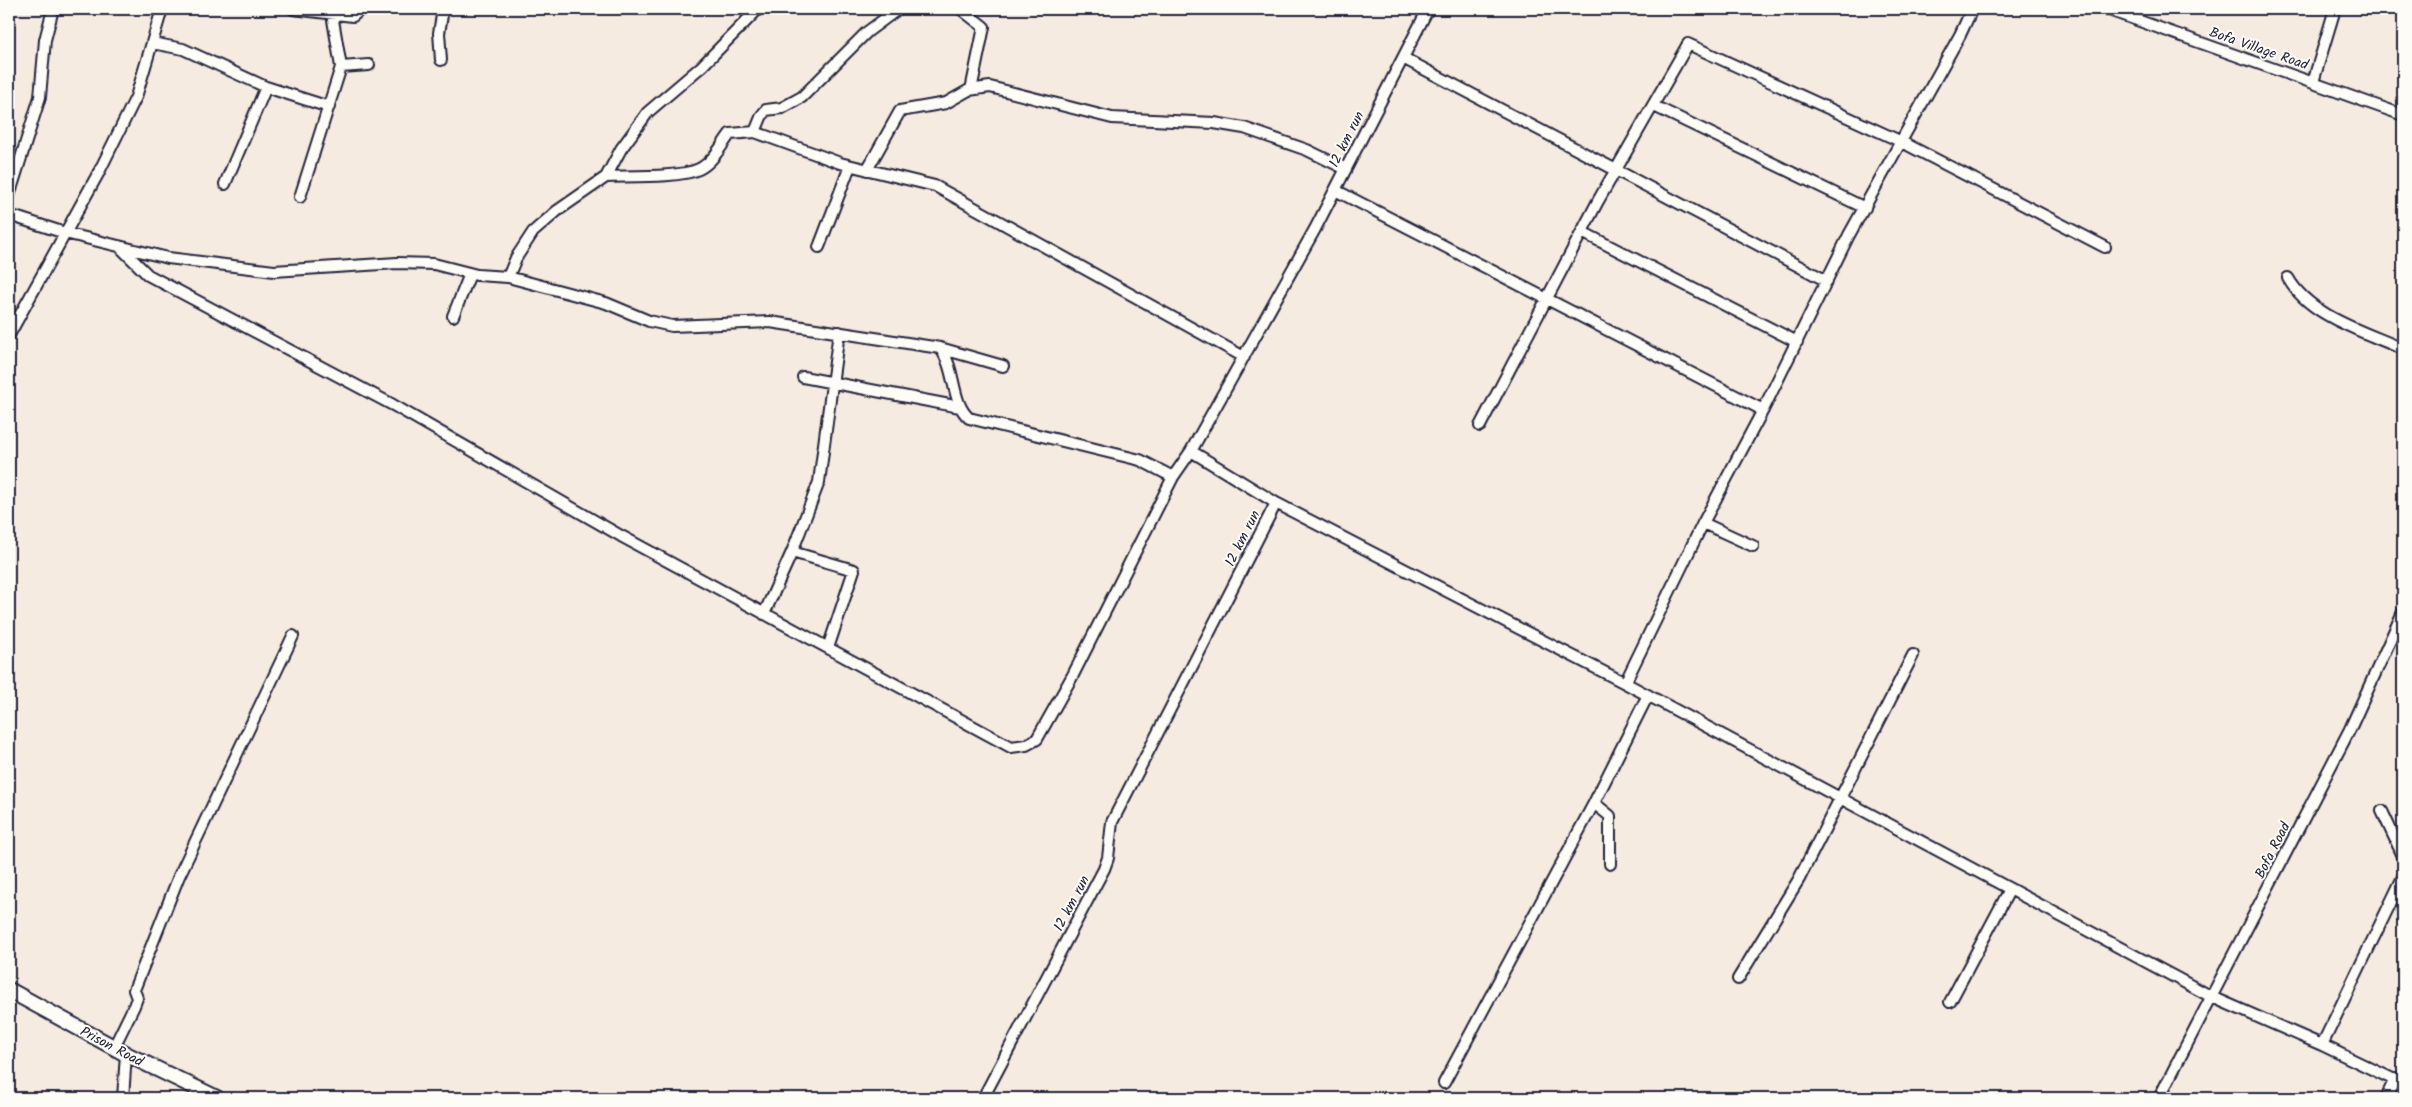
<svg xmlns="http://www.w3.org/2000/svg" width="2412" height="1107" font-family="Kalam,sans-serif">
<rect width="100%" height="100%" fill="#f5ebe1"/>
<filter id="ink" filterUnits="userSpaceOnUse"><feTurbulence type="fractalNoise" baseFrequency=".02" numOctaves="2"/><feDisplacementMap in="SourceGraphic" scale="10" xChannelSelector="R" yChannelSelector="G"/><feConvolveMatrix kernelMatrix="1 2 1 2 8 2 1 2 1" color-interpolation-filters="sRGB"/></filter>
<g filter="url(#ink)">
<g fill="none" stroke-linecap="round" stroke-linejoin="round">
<g stroke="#22223b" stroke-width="14">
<path id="minor" d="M293 9 353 16 361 9
M961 9 984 27 971 90
M2106 9 2403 115
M152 43 183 49 266 87 329 107
M1403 58 1827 281
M441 60 439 33 443 9
M341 67 369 65
M2313 82 2335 9
M1654 106 1865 208
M755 132 762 115 766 110 782 108 802 97 867 32 898 9
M867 170 900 111 946 103 969 90 990 87 1112 118 1214 123 1244 128 1307 150 1346 169
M606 177C629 176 680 178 699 169 713 162 721 146 730 134L755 132 840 163 935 186 1244 357
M225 184 266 87
M1335 190 1763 410
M9 196 40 97 45 40 53 9
M300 197 341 67 332 14
M9 215 65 233 168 258 274 271 397 263 434 264 477 275 508 277 516 258 533 232 557 211 606 177 621 149 648 112 702 66 758 9
M1582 232 1797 342
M119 246 148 275 393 405 621 536 1011 747 1026 745 1037 739 1073 675 1173 477 1191 451
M819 247 850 166
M508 277 606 303 649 321 672 326 770 322 940 348C956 368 951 403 969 418L1140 460 1173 477
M2288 278C2309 316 2365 332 2403 349
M453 316 470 274
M9 335 99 172 136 97 162 9
M940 348 1003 366
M803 377 960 407
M1480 426 1598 201 1688 44 1902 142 2105 247
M1276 503 1625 683 2212 997 2322 1045 2403 1084
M1703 523 1753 546
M792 552 854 570 828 648
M764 614 792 552 819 482 839 332
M1625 683 1703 523 1763 410 1849 235 1960 35 1972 9
M2382 811 2403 856
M1610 864V816L1594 803 1648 695
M1738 979 1799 879 1913 655
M1950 1002 2010 889
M2322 1045 2403 877
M114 1047 134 1006 137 998 134 990 179 876 293 636
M1444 1083 1594 803
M123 1098 126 1054
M983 1098 1104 869 1108 858 1112 822 1276 503 1191 451 1315 229 1428 9
M2159 1098 2350 729 2403 612
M2386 1098 2395 1079"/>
</g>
<g stroke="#22223b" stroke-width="18">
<path id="tertiary" d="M9 990 126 1054 217 1098"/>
</g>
<use href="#minor" stroke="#fdfcf7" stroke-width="10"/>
<use href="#tertiary" stroke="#fdfcf7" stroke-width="14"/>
</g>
</g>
<g text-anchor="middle" stroke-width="4" stroke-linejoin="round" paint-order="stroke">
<g font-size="14" fill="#22223b" stroke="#fdfcf7">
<text transform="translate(2259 48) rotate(19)" y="5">Bofa Village Road</text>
<text transform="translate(1346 139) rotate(-63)" y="5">12 km run</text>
<text transform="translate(1242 538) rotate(-63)" y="5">12 km run</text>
<text transform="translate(2272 850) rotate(-63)" y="5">Bofa Road</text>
<text transform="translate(1071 903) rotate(-62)" y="5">12 km run</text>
<text transform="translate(112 1046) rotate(28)" y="5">Prison Road</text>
</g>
</g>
<rect width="2412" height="1107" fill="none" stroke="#fdfcf7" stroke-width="30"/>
<rect x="15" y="15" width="2382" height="1077" fill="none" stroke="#22223b" stroke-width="2" filter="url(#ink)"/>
</svg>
